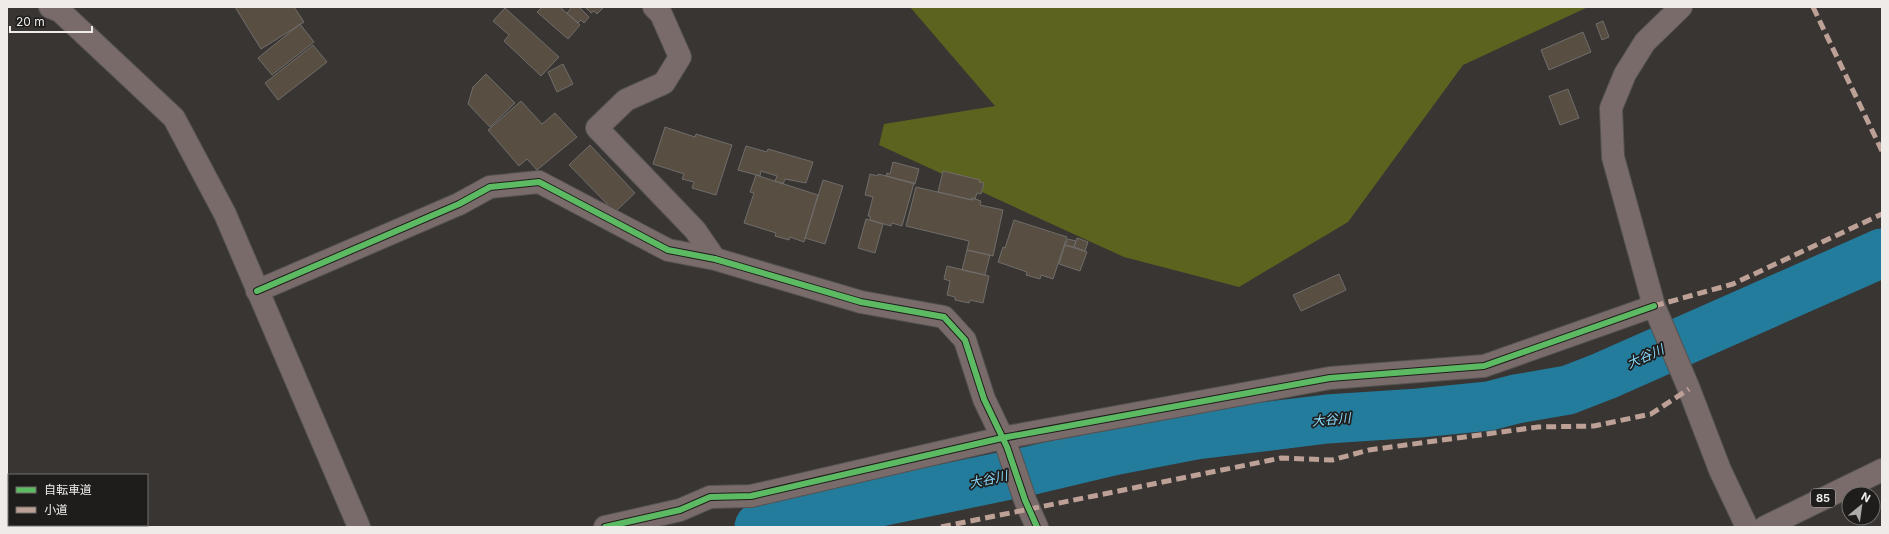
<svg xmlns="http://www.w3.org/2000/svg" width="1889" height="534" font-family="Inter,'Noto Sans JP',sans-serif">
<rect width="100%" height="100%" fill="#383533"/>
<path fill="#5b631f" d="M910 7H1588L1463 65 1348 222 1239 287 1124 257 879 145 884 124 995 106Z"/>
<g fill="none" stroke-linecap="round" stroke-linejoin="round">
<path stroke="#237c9c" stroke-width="49" d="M759 527 1029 471 1113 451 1196 435 1327 419 1419 413 1489 406 1516 399 1568 390 1604 376 1882 253"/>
</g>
<path fill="#594e42" stroke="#6f6d6b" d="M235 7H294L304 22 261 49Z
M542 7H560L580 25 568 39 537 12Z
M572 7H579L589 17 584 23 581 20 578 23 567 13Z
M585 7H604L597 14 594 11 591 13Z
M505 8 559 57 541 76 504 41 509 35 493 21Z
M1603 21 1609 37 1602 40 1596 24Z
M300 24 314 42 272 75 258 58Z
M1583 32 1591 52 1549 70 1541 50Z
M313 45 327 62 278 100 265 83Z
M563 64 573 84 557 92 548 72Z
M486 74 515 103 490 127 468 104 473 87Z
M1568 89 1579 118 1560 125 1549 96Z
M521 101 542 124 555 113 577 137 537 170 527 159 519 166 488 130Z
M665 127 695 137 696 134 732 145 716 195 692 188 694 182 682 179 684 174 653 164Z
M590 145 635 193 615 212 569 165Z
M746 146 767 152 768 149 813 162 806 183 785 179 783 184 775 181 777 176 761 171 760 176 738 170Z
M893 162 919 169 915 184 886 176 887 173 890 174Z
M943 171 980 180 979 182 984 183 981 194 977 193 975 199 972 198V200L938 192Z
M870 174 878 176V174L914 183 902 226 892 223 891 226 870 220V216H868L873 197 865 195Z
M756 175 818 195 804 242 790 237 789 240 775 236 776 233 744 223 754 193 750 192Z
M823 180 843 186 825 244 805 238Z
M916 187 972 200V198L981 201 980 205 1003 210 993 256 967 250 969 241 906 226Z
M866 219 883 224 875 253 858 248Z
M1014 220 1067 237 1053 279 1041 275 1040 279 1026 275 1027 272 998 262 1003 247 1005 248Z
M1077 238 1088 242 1085 251 1074 247Z
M1068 239 1076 241 1074 247 1065 245Z
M1065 245 1087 252 1080 271 1059 264Z
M967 250 990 255 985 275 962 270Z
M947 266 989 276 983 303 970 300 969 303 955 300V297L947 295 950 281 944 279Z
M1339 274 1346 290 1301 311 1293 295Z"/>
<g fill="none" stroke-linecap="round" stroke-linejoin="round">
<g stroke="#545251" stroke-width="24">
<path id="minor" d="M50 7 60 11 174 118 225 214 359 527
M654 7 661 14 680 57 664 83 626 100 597 128 695 230 715 259
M1681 7 1645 42 1625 74 1611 108 1613 157 1654 306 1689 389 1720 470 1747 527
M257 291 459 204 490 187 539 182 668 250 715 259 861 302 944 317 965 340 984 399 1007 447 1025 500 1037 527
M605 527 680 510 710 497 751 496 1002 438 1330 378 1484 366 1654 306"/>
</g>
<g stroke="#545251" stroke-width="24">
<path id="primary" d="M1765 527 1882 470"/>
</g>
<use href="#minor" stroke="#796b6a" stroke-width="22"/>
<use href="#primary" stroke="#796c6a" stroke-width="22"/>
<path stroke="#bda197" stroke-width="5" stroke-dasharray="10 5" stroke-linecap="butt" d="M1813 7 1882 151
M1654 306 1733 284 1882 214
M941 527 1281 458 1332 460 1369 450 1538 427 1594 426 1651 414 1689 389"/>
<g stroke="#1f1d1b" stroke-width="8">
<path id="cycleway" d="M257 291 459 204 490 187 539 182 668 250 715 259 861 302 944 317 965 340 984 399 1007 447 1025 500 1037 527
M605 527 680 510 710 497 751 496 1002 438 1330 378 1484 366 1654 306"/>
</g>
<use href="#cycleway" stroke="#5cba63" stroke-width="6"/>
</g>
<g text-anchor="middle" stroke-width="3.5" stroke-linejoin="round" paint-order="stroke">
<rect fill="#1f1d1b" stroke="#b0adaa" stroke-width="1" x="1811" y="489" width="24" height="18" rx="3"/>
<g font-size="11" font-weight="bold" fill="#eeebe8">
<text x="1823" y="502">85</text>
</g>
<g font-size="13" font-style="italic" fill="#86d8fb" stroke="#1f1d1b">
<text transform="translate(1645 356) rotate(-24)" y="5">大谷川</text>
<text transform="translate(1331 419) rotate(-5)" y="5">大谷川</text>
<text transform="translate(988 479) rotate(-12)" y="5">大谷川</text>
</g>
</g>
<rect width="1889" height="534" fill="none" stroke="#eeebe8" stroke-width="16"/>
<rect x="8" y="474" width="140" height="52" fill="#1f1d1b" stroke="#726f6d"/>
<rect x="16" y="487" width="20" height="6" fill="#5cba63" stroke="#726f6d"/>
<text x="44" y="494" font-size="12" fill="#eeebe8">自転車道</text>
<rect x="16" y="507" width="20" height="6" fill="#bda197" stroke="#726f6d"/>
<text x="44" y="514" font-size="12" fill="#eeebe8">小道</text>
<g transform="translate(1861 506) rotate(29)"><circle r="19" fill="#1f1d1b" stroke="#726f6d"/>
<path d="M0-3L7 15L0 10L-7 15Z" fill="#aeaba9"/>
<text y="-6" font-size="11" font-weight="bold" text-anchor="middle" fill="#eeebe8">N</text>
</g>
<path d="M10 26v6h82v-6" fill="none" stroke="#eeebe8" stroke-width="2"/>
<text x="16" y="26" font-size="12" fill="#eeebe8" stroke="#1f1d1b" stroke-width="3" paint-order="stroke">20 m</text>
</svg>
